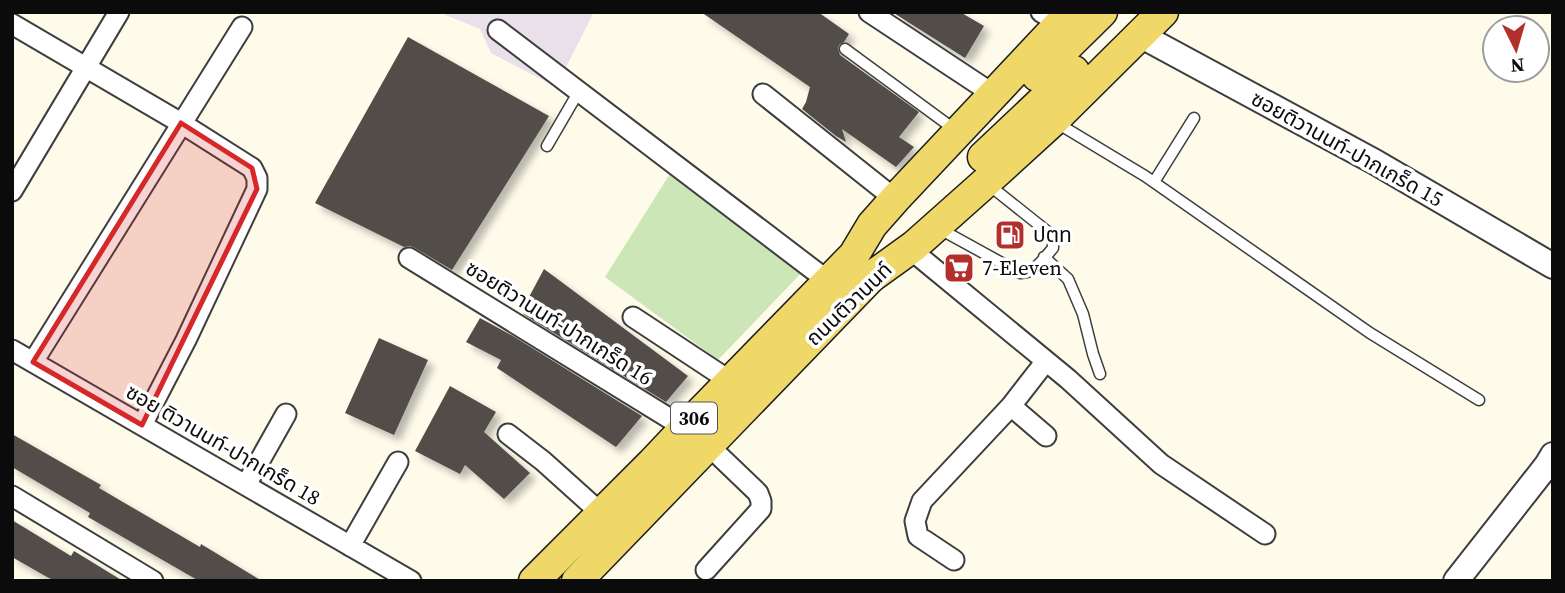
<svg xmlns="http://www.w3.org/2000/svg" width="1565" height="593" font-family="'Source Serif 4','Noto Sans Thai',serif">
<defs>
<filter id="shadow"><feDropShadow dx="6" dy="6" stdDeviation="3.5" flood-color="#0004"/></filter>
</defs>
<rect width="100%" height="100%" fill="#fefbeb"/>
<path fill="#e9e0ea" d="M438 12H594L556 87 491 53 480 29Z"/>
<path fill="#cce6b7" d="M673 169 807 267 718 360 605 277Z"/>
<path fill="#534d48" filter="url(#shadow)" d="M701 12H818L849 34 844 42 839 45 838 49 840 55 919 112 899 137 914 147 896 167 842 129 846 142 836 136 802 109 806 102 810 87Z
M892 12H960L984 26 965 58Z
M408 37 549 116 452 270 415 248 410 246 404 247 315 203Z
M544 269 688 376 666 402 523 314 524 312 522 310Z
M480 318 513 336 642 416 616 447 497 368 501 360 466 342Z
M379 338 428 360 394 435 345 413Z
M450 386 496 412 484 432 530 473 504 499 465 465 460 474 415 451Z
M12 434 101 485 99 488 200 547 201 544 262 581H199L88 517 90 513 12 467Z
M12 520 71 556 74 551 123 581H55L47 577 12 557Z"/>
<g fill="none" stroke-linecap="round" stroke-linejoin="round">
<g stroke="#3e3e3e" stroke-width="13">
<path id="service" d="M845 49 954 129
M1057 123 1145 176 1370 333 1479 400
M547 146 579 91
M1154 182 1194 118
M938 228 1020 273C1034 274 1044 258 1053 248V236L989 185
M1044 257 1068 279 1083 314 1093 354 1100 374"/>
</g>
<g stroke="#3e3e3e" stroke-width="23">
<path id="minor" d="M869 12 993 94
M1041 12 1060 24
M12 24 181 123 252 168 257 178V189L186 340 142 425
M498 30 828 281
M763 94 895 199
M12 191 119 12
M910 249 1068 379 1161 464 1265 534
M409 258 685 428
M633 317 730 381
M12 350 411 581
M33 362 242 27
M1011 406 1046 436
M508 434 543 461 602 514
M246 485 286 414
M12 496 153 581
M350 546 398 462
M954 560 918 536 915 521 922 501 1011 406 1046 361
M706 570 761 509V501L758 493 709 446"/>
</g>
<g stroke="#3e3e3e" stroke-width="28">
<path id="tertiary" d="M1140 35 1375 162 1553 266
M1456 581 1547 465 1553 455"/>
</g>
<g stroke="#1c1c1c" stroke-width="33">
<path id="primary" d="M1037 76 1102 12
M983 157 1074 71
M534 581 652 463 685 428 854 255 872 225 895 199 1071 12
M577 581 871 277 914 246 986 182 1053 121 1163 12"/>
</g>
<use href="#service" stroke="#fff" stroke-width="10"/>
<use href="#minor" stroke="#fff" stroke-width="19"/>
<use href="#tertiary" stroke="#fff" stroke-width="24"/>
<use href="#primary" stroke="#f0d868" stroke-width="30"/>
</g>
<path fill="#d62828" fill-opacity="0.2" stroke="#d62828" stroke-width="5" stroke-linejoin="round" d="M181 123 252 168 257 189 142 425 33 362Z"/>
<defs>
<g id="fuel-square" transform="scale(1.575)"><rect x="-9" y="-9" width="18" height="18" rx="4" fill="#b22f2c" stroke="#fff"/><path d="M-5.5-6h7V0h2V4h1.3V-2.5L3-4.5l.8-.8L6-3V5H2.5V1h-1V6h-7ZM-4.2-4.7v3.2H.2V-4.7Z" fill="#fff"/></g>
<g id="supermarket-square" transform="scale(1.575)"><rect x="-9" y="-9" width="18" height="18" rx="4" fill="#b22f2c" stroke="#fff"/><path d="M-6-5.5h2.5l.6 2H6L4.5 2H-2.5L-4.4-4H-6ZM-1.5 3.2a1.3 1.3 0 1 0 .1 0ZM3 3.2a1.3 1.3 0 1 0 .1 0Z" fill="#fff"/></g>
</defs>
<g fill-rule="evenodd">
<use href="#fuel-square" x="1010" y="235"/>
<use href="#supermarket-square" x="959" y="268"/>
</g>
<g text-anchor="middle" stroke-width="7" stroke-linejoin="round" paint-order="stroke">
<rect fill="#fff" stroke="#545454" stroke-width="2" x="671" y="402.5" width="46" height="31" rx="5"/>
<g font-size="19" font-weight="bold" fill="#0b0b0b">
<text x="694" y="425">306</text>
</g>
<g font-size="21" fill="#0b0b0b" stroke="#fff">
<text transform="translate(1347 149) rotate(29)" y="7">ซอยติวานนท์-ปากเกร็ด 15</text>
<text transform="translate(849 304) rotate(-44)" y="7">ถนนติวานนท์</text>
<text transform="translate(559 323) rotate(32)" y="7">ซอยติวานนท์-ปากเกร็ด 16</text>
<text transform="translate(223 445) rotate(30)" y="7">ซอย ติวานนท์-ปากเกร็ด 18</text>
</g>
<g font-size="21" fill="#0b0b0b" stroke="#fff" text-anchor="start">
<text x="1033" y="242">ปตท</text>
<text x="982" y="275">7-Eleven</text>
</g>
</g>
<rect width="1565" height="593" fill="none" stroke="#0b0b0b" stroke-width="28"/>
<g transform="translate(1516 49) rotate(175)"><circle r="33" fill="#ffffff" stroke="#9d9d9d" stroke-width="2"/>
<path d="M0-5L12 26L0 18L-12 26Z" fill="#b22f2c"/>
<text y="-10" font-size="19" font-weight="bold" text-anchor="middle" fill="#0b0b0b">N</text>
</g>
</svg>
